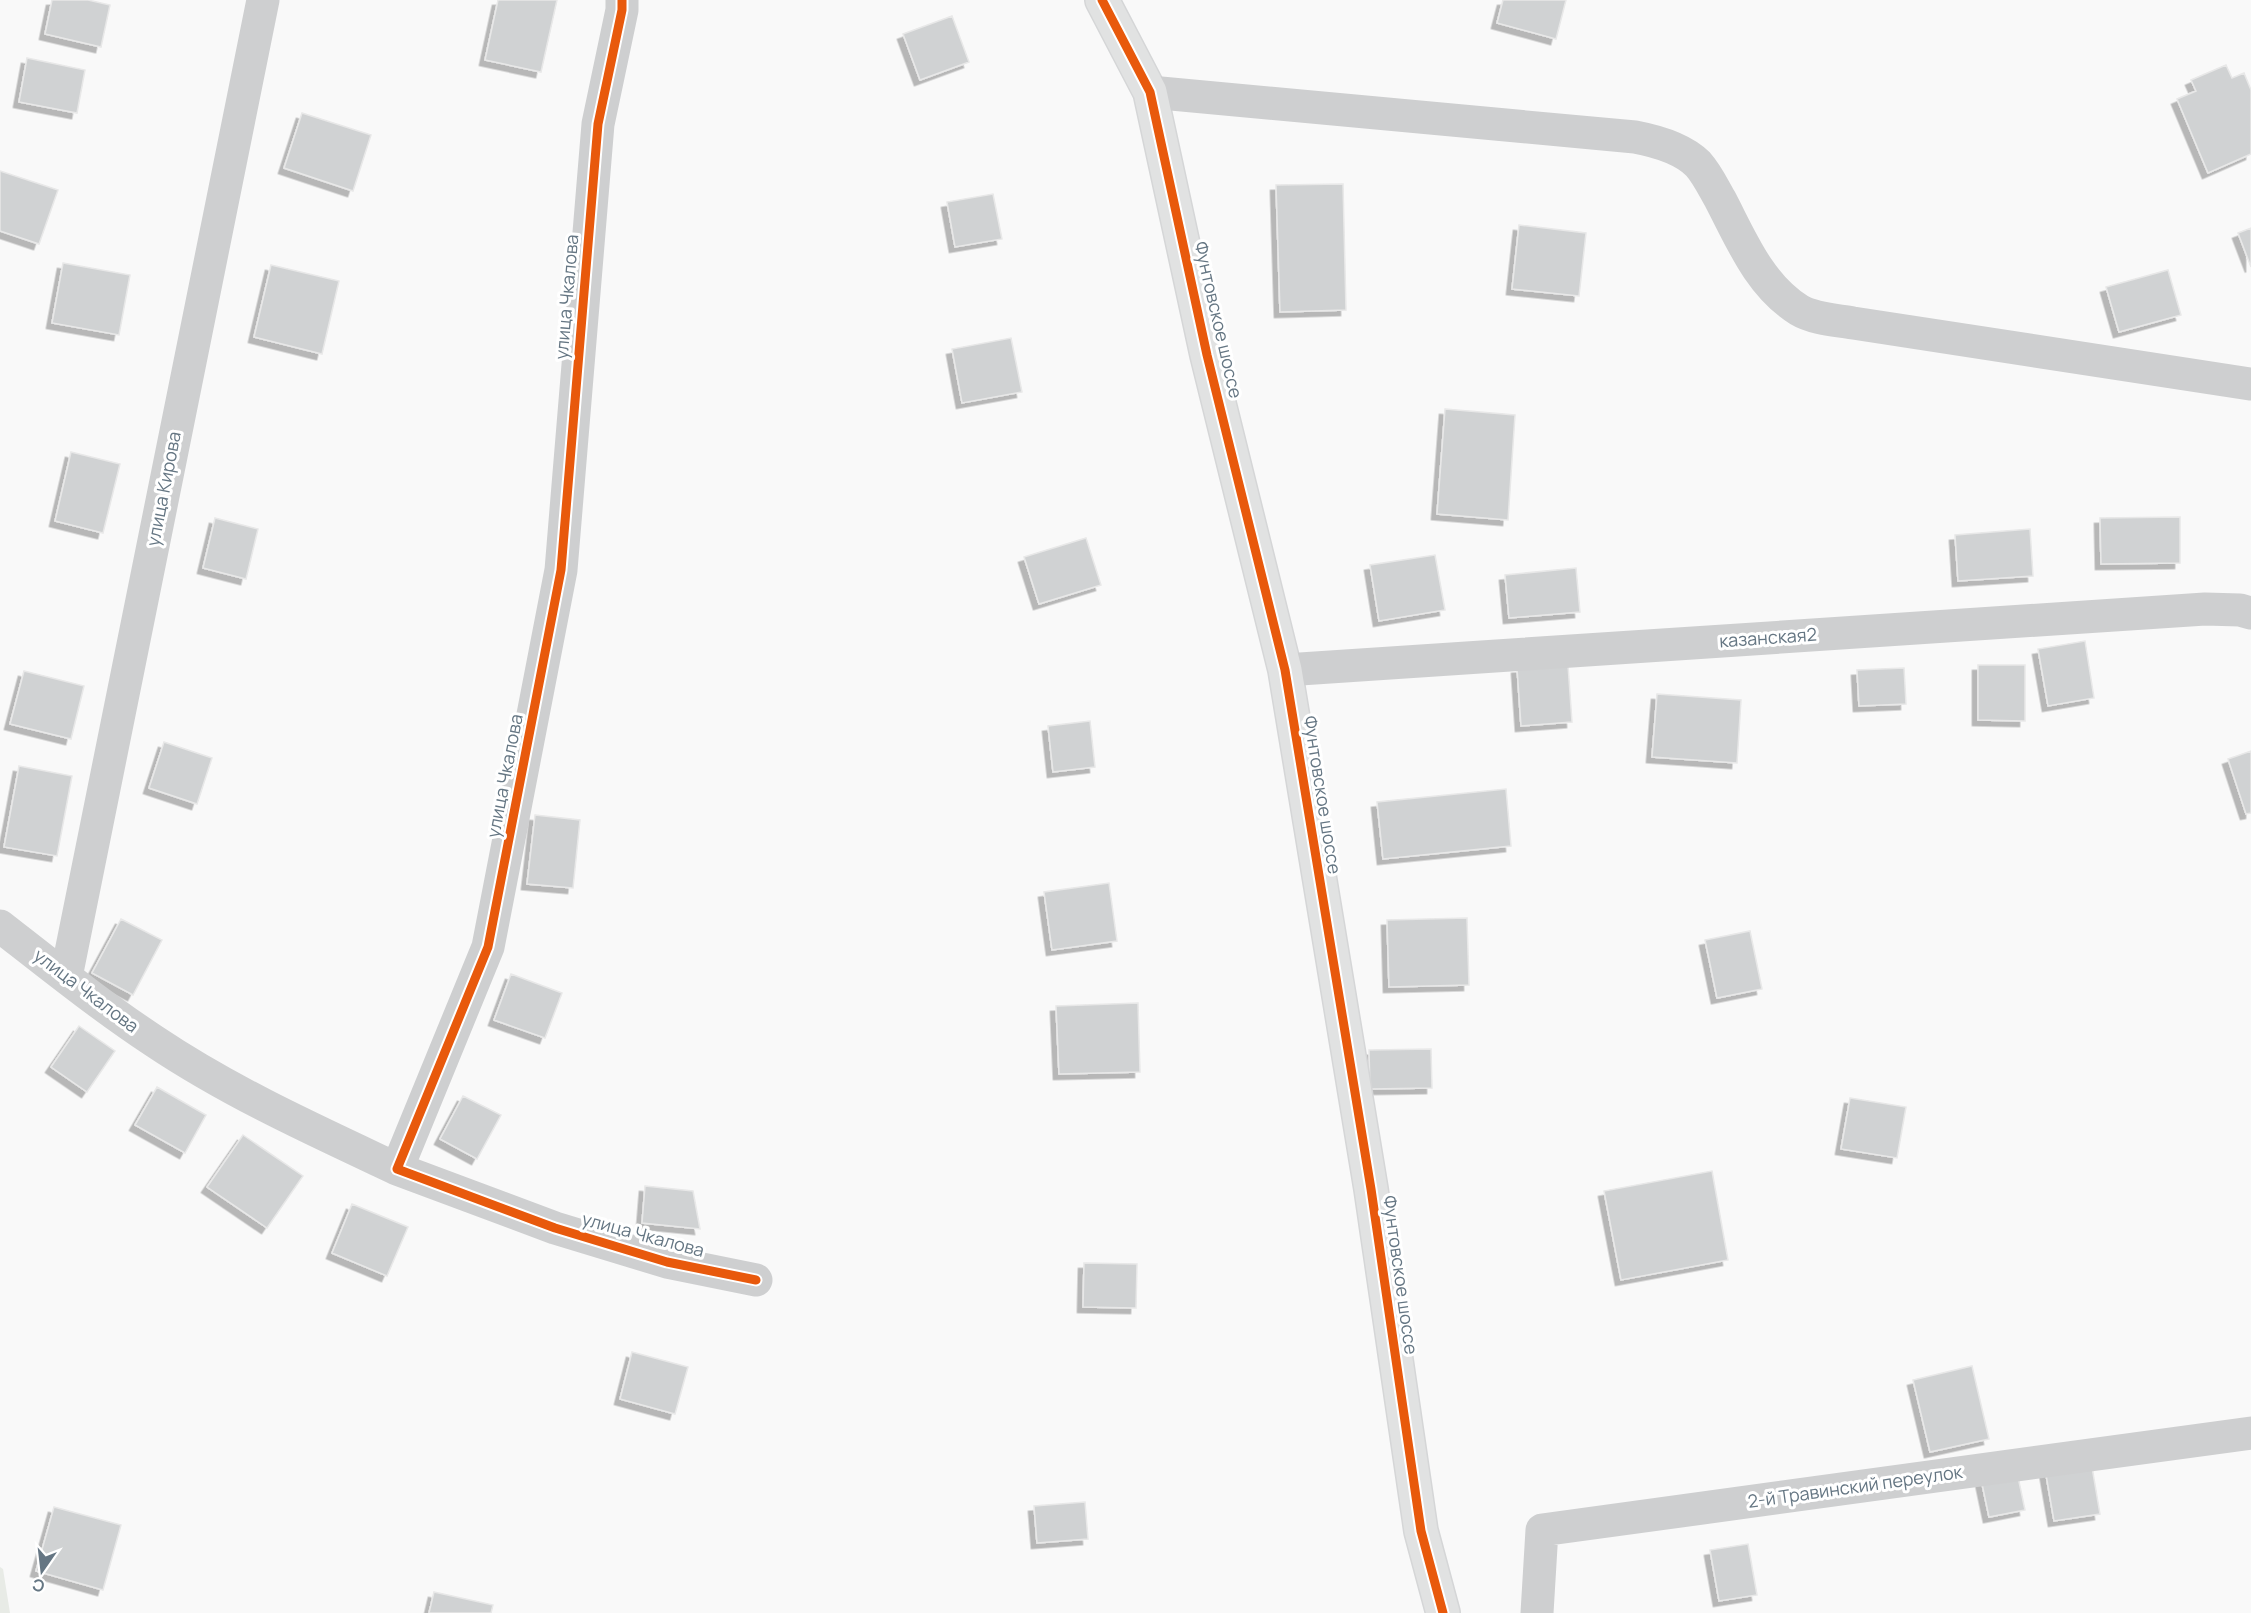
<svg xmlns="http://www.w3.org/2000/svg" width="2251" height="1613" font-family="Manrope,sans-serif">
<defs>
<filter id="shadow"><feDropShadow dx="-5.5" dy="5.5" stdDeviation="0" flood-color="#0004"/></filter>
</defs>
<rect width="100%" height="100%" fill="#f9f9f9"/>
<path fill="#e8ebe6" d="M0 1567 3 1569 10 1613H0Z"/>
<path fill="#d0d2d3" stroke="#e8e8e8" stroke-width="1.5" filter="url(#shadow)" d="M52 0H88L110 5 101 47 45 34Z
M498 0H557L541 72 485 60Z
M1503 0H1566L1556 39 1497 23Z
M952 16 969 62 920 80 903 34Z
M27 58 85 70 77 113 19 102Z
M2226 65 2232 78 2244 73 2251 90V154L2208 173 2177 99 2196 91 2191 80Z
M302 113 371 135 353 191 284 168Z
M0 171 58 190 39 244 0 231Z
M1343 184 1346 310 1280 312 1276 185Z
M993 194 1002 239 955 247 947 202Z
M1519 225 1586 233 1579 296 1512 289Z
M2251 228V267L2238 233Z
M63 263 130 275 119 335 52 323Z
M271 265 339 281 322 354 254 337Z
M2168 270 2181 315 2119 332 2106 287Z
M1011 338 1022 392 962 403 952 349Z
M1445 409 1515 415 1508 520 1437 514Z
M71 452 120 464 103 533 55 521Z
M2180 517V563L2101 564 2100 518Z
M215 518 258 529 246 579 203 568Z
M2030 529 2033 576 1958 581 1955 535Z
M1086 538 1101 585 1039 604 1024 557Z
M1435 555 1445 610 1379 621 1370 565Z
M1576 568 1580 612 1509 618 1505 575Z
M2085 641 2094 698 2048 706 2038 649Z
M1568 665 1572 722 1521 726 1517 668Z
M1978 665H2025V721L1978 720Z
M1904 668 1906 704 1859 706 1857 670Z
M24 671 84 686 71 739 10 724Z
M1657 694 1741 700 1737 763 1652 757Z
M1090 721 1095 767 1053 772 1048 726Z
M164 742 212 758 197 804 149 788Z
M2251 751V813L2246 814 2228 759Z
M19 766 72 776 57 856 4 847Z
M1506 789 1511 846 1383 859 1377 802Z
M535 815 580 820 573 888 527 884Z
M1109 883 1117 941 1052 950 1044 892Z
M1467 918 1469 985 1389 987 1387 920Z
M121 919 162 940 133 995 92 973Z
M1750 931 1762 989 1717 998 1705 940Z
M511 974 562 993 545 1038 494 1020Z
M1138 1003 1140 1072 1059 1074 1056 1006Z
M79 1026 115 1051 87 1092 51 1067Z
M1431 1049 1432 1088 1370 1089 1369 1050Z
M157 1087 206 1115 185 1153 135 1125Z
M463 1096 501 1115 477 1159 440 1139Z
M1850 1098 1906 1107 1897 1158 1841 1149Z
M243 1135 303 1176 267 1228 207 1187Z
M1712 1171 1728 1260 1621 1280 1604 1191Z
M645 1186 693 1191 700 1229 642 1223Z
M352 1204 408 1227 387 1276 332 1253Z
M1084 1263 1137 1264 1136 1308 1083 1307Z
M632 1352 688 1367 675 1414 620 1399Z
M1972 1366 1989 1439 1930 1452 1913 1380Z
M2091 1461 2100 1514 2054 1521 2045 1469Z
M2017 1472 2025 1510 1989 1517 1981 1479Z
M1085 1502 1088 1539 1037 1543 1034 1506Z
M54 1507 121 1525 103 1590 36 1571Z
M1748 1544 1757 1595 1719 1601 1710 1550Z
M434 1592 493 1605 491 1613H429Z"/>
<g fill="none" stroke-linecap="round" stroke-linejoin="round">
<g stroke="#d5d6d7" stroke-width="36">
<path id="secondary" d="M1102 0 1150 92 1207 355 1285 670 1371 1189 1421 1531 1443 1613"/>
</g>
<path stroke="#cecfd0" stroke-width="33" d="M622 0V10L598 124 561 570 488 947 397 1169 555 1228 667 1262 756 1280
M1150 92 1635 137C1656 141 1682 148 1698 164 1707 174 1713 187 1720 199 1741 239 1759 285 1799 310 1814 319 1836 320 1853 323L2250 384
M1285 670 2205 609 2240 610 2251 613
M0 926C50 965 101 1006 154 1041 230 1092 314 1130 397 1169
M66 977 263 0
M1537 1613 1542 1530 2251 1433"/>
<use href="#secondary" stroke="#e1e2e2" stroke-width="33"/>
<g stroke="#fff" stroke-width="13">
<path id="cycleway" d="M622 0V10L598 124 561 570 488 947 397 1169 555 1228 667 1262 756 1280
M1102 0 1150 92 1207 355 1285 670 1371 1189 1421 1531 1443 1613"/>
</g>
<use href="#cycleway" stroke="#e8590c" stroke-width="9"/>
</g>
<g text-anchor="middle" stroke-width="6" stroke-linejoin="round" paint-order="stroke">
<g font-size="18" fill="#657683" stroke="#fff">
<text transform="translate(567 297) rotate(-85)" y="6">улица Чкалова</text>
<text transform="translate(1218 320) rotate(77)" y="6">Фунтовское шоссе</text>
<text transform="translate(164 489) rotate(-79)" y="6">улица Кирова</text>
<text transform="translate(1768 638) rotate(-4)" y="6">казанская2</text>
<text transform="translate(505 776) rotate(-79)" y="6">улица Чкалова</text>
<text transform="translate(1322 795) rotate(81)" y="6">Фунтовское шоссе</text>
<text transform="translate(86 991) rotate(37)" y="6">улица Чкалова</text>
<text transform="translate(643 1235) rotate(15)" y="6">улица Чкалова</text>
<text transform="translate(1400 1275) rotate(82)" y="6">Фунтовское шоссе</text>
<text transform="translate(1855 1487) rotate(-8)" y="6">2-й Травинский переулок</text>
</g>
</g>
<g transform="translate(42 1571) rotate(194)" stroke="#ffffff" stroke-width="4.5" paint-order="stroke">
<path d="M0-4.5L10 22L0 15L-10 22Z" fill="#657683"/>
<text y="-9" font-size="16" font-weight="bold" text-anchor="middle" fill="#657683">С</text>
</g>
</svg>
